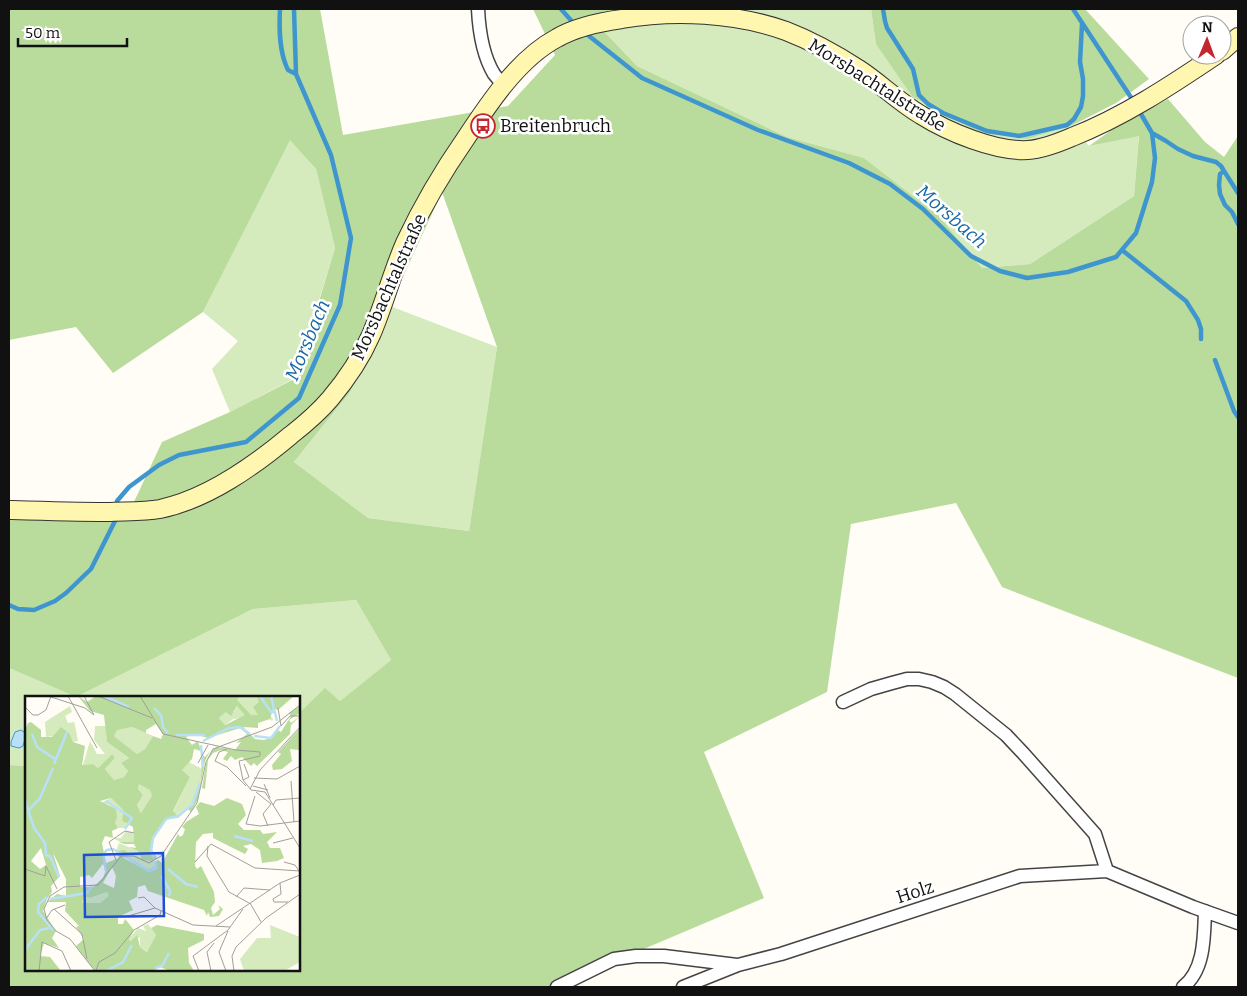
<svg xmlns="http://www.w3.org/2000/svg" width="1247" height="996" font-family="Bitter,serif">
<rect width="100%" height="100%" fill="#fffdf5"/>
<path fill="#d5ebbd" d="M672 9H871L876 44 1027 139 1073 125 1089 146 1139 135 1134 196 1030 264 982 268 939 216 864 158 787 137 637 66 593 20Z
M290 139 316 169 335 248 295 378 230 412 212 369 238 341 203 312Z
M390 306 497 347 469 531 368 518 294 462 350 392Z
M356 600 391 660 340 701 325 689 299 713V697H26V766L9 765V668L76 697 253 609Z"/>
<path fill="#b9dc9c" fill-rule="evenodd" d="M9 9H320L343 135 508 106 555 55 533 9H672L593 20 637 66 787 137 864 158 939 216 982 268 1030 264 1134 196 1139 136 1089 146 1113 129 1168 99 1205 142 1224 157 1238 136V678L1002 587 956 503 851 524 827 692 704 752 764 898 554 987H9V765L26 766V970H299V713L325 688 340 701 391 660 356 600 253 609 76 697 9 668V518L126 519 162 442 230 412 296 378 335 248 316 169 290 140 203 312 113 373 76 327 9 340ZM442 192 497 347 469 531 368 518 294 462 350 392Z
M871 9H1085L1149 79 1116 103 1073 125 1027 139 977 132 912 96 876 44Z"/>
<path fill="#b9e0f7" stroke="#3f96cf" d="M21 730 24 732 26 735 23 746 19 748 11 746V742L15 732Z"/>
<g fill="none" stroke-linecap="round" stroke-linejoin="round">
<path stroke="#3f96cf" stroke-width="4.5" d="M280 9C279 29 279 52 288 70L296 74
M561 9 576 26
M883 9 885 21 887 28 913 69 919 95 928 104 943 113 987 131 1019 136 1067 125 1074 119 1081 107 1083 96V79L1080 62 1082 24
M1073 9 1134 102
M584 32 642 78 758 130 849 163 890 184 923 209 971 256 1000 271 1027 278 1068 272 1116 257 1136 233 1152 182 1155 158 1152 133 1138 109
M1152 133 1166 141 1178 149 1193 156 1216 162 1221 166 1224 171 1238 193
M1224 171 1220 174 1219 185 1220 194 1225 205 1232 212 1238 224
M1122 250 1186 301 1198 320 1201 329V339
M1215 360 1234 411 1238 417
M117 507V501L129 487 159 465 179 455 246 442 299 398 340 305 351 238 331 155 296 74 294 9
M9 605 18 609 34 610 55 601 66 593 91 569 117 517"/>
<g stroke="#444" stroke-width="15">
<path id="street" d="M478 9C479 29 483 56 494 74 497 78 501 82 504 86
M843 702 871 689 892 683 907 679H919L932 682 944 687 955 694 1006 735 1023 753 1095 834 1107 871
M557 987 614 959 636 956H664L737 965
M683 987 738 965 781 954 1020 876 1107 871 1193 907 1238 923
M1183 987C1205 970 1204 936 1205 911"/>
</g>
<g stroke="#333" stroke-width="20">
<path id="secondary" d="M1222 51 1238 37
M9 510C42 511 74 512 107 512 125 511 143 512 160 509 208 499 254 466 291 435 305 424 319 412 330 399 346 380 361 358 371 335 384 305 392 273 405 243 422 207 443 171 466 138 489 103 519 58 557 38 576 27 600 22 622 19 674 10 736 13 786 31 812 41 837 55 860 70 881 84 899 102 921 115 948 132 996 152 1028 150 1043 149 1058 143 1072 137 1123 117 1170 86 1216 55"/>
</g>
<use href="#street" stroke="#fff" stroke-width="12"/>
<use href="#secondary" stroke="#fff6b0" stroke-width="18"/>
</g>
<defs>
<g id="bus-ring" transform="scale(1.25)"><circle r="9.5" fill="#fff" stroke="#c4262e" stroke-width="1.5"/><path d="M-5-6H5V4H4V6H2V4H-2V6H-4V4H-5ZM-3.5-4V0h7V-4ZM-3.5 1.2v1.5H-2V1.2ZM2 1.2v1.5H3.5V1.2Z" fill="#c4262e"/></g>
</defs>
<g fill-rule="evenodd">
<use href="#bus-ring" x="483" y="126"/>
</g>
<g text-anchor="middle" stroke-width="5" stroke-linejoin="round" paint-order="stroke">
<g font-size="18" fill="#111" stroke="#fff">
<text transform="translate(877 85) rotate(32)" y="6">Morsbachtalstraße</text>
<text transform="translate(389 287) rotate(-66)" y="6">Morsbachtalstraße</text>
<text transform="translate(915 892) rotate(-18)" y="6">Holz</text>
</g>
<g font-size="18" fill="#111" stroke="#fff" text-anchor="start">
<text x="500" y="132">Breitenbruch</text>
</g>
<g font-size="19" font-style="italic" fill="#1768a6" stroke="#fff">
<text transform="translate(952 216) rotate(41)" y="7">Morsbach</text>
<text transform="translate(307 340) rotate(-67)" y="7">Morsbach</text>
</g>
</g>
<g transform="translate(25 696)">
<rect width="275" height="275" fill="#fffdf5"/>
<path d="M212 0H256L253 12H248L249 16 245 19 248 23 247 25 232 14 234 20 208 23 200 29 194 22 201 16H209L213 9 209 4ZM45 10 47 16 40 20 43 27 49 26 50 29 53 45 48 46 45 38 21 41 20 26ZM70 30H81L82 46 104 62 96 67 103 75 99 81 89 84 80 73 90 62 87 58 73 72 68 68 58 69 65 45 72 58H80L69 44ZM107 31 128 40 120 53 112 58 89 40 92 33ZM162 65 177 73 176 85 166 109 151 119 148 116 165 81 157 74ZM114 87 125 94 128 100 116 117 112 109 118 99 113 93ZM86 102 98 114 97 125 101 127V132H93L89 127 85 109 76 107ZM101 135 107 136 110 145 109 140 120 147 114 161 131 166V170L121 174 91 155 94 147 113 155 110 146 99 148 88 142H96ZM82 196 85 200 75 207H57L59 200 65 202ZM123 228 131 239 123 256 115 251V241L106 246 104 243 113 232 121 235 118 230ZM245 229 275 241V266L259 275H219L215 263 232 242H246Z" fill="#d5ebbd"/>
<path d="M53 0 62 6 71 0H214L212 4 226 19H233L228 11 234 6 232 0H269L253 14 248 12 245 23 233 27V32L218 31 230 43 239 44 246 42 253 34 256 36 266 20 264 17 275 10V17L264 24 266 27 275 20 266 29 265 38 232 70 229 67 226 70 217 61 210 64 206 60 202 65 198 63 203 56 196 54 188 57 183 64 180 93 177 92 181 68 183 63 188 53 192 51 210 54 216 46 211 47 222 38 215 32 183 42 169 38 161 41 167 49 173 45 176 55 169 53 167 63 157 74 165 81 148 115 152 119 166 109 176 85 177 58 180 61 185 55 180 65 173 103 166 116 163 113 153 122 142 123 127 143 126 152 132 162 127 165 117 164 113 155 104 151 111 152 109 148H100L94 146H109L108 131 97 125 98 114 86 102 75 105 91 113 92 121 90 127 93 132 87 135 88 142 80 140 77 147 81 167 94 162 91 155 100 154 103 158 97 159 99 162 121 174 131 170V166L128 167 133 164 137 167 153 138 155 141 158 139 160 133 157 131 161 126 174 118 171 111 175 106 189 110 202 102 217 108 221 119 213 128 219 134H235L238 138 252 136 242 146 245 152H255L259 162 252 165 237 167 235 154 226 148 218 150 223 153 220 158 188 142V137L178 138 171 146 170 170 172 173 176 170 189 196 190 206 186 212 188 219 195 213 193 209 198 213 194 220 185 221 183 216 182 220 179 214 123 195 120 189 113 191 112 201 104 205 108 214 93 221V228H98L100 223 109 234 104 244 106 245 112 239 115 251 122 256 131 239 126 232 132 229 179 238V244L163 252 164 267 169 275H145L135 271 128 275H70L51 250 59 243 51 231 54 230 40 215 41 206H22L32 198 41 200V183L28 157 35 180 26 190 27 196 22 203 18 215 31 235 27 242 34 252 19 247 15 260 25 261 36 275H0V34L3 27 6 26 16 34V41H27L36 31 45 38 48 46 60 50 57 69 68 68 73 72 87 58 90 62 80 73 89 84 99 81 103 75 96 67 104 62 82 46 79 19 65 15ZM212 10 220 19 200 29 194 22 201 16 206 20ZM131 28 138 38 136 43 128 40 120 53 112 58 89 40 92 34 107 31 121 37V34ZM114 88 125 94 127 100 116 117 112 109 118 99 113 93ZM16 152 21 169 15 173 6 165ZM78 168 81 174 78 182 68 191H55V181L64 179 67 182ZM87 171 91 180 89 192 78 187ZM82 196 84 200 75 207H57L59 200 65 202ZM275 32 274 54 265 53 267 65 257 73 248 74 247 69 256 58 253 56Z" fill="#b9dc9c" fill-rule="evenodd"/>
<path fill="none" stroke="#b9e0f7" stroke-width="2.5" d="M79 0 104 11M235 0 246 16H249M246 0 252 25M129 12 136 19 138 31 143 37M7 38 12 51 30 63M151 39H180M229 40 246 42 255 30M178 45 204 32 215 31 225 38M176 49 178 71M29 68 42 36M0 105 9 132 20 147 21 159 25 160 34 181M81 105 107 122 100 133M4 114 15 102 28 72M209 140 228 145M129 162 126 155 128 142 141 123 153 120 167 109 175 87M143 173 161 188 173 191M81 175 78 158 82 154 88 153 124 175 131 172V165M136 180 145 194 144 200M22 201 14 208 13 216 28 234M25 203 62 197 67 190M0 254 15 234 24 232M130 272 137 270 144 257M81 275 98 266 107 249"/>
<path fill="none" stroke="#a09f9a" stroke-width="1" d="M23 0 60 12 69 19 59 0M43 0 72 52M73 0 127 22M115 0 138 38 211 54 235 56V60L214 65 218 84 226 94 240 96 275 152M0 11 8 19H13L21 14 26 0M253 12 256 30 265 20H275M202 53 194 56 190 65 202 71 221 90M173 67 183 49M229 82 252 83 275 70M218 84 224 81 219 68M266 85 269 126M239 88 245 102M228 90 243 94M225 93 235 74 275 31M231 96 246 108M230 100 221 128 235 130 275 125M248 109 251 104 275 102M243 130 238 118 246 108M248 147 268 142M183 150 182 160 204 196 224 207M91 164 84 146 100 135 109 137M170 166 186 148 230 172 275 175M259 166 270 169 274 175M21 170 32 193M0 173 20 180 21 170M255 187 256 198 248 203 249 206H263M211 201 219 192 245 194M113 202 119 201 130 212M225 207 236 226M29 213 57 238 62 263M100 221 130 212 168 229 205 231M21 223 27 214 40 209M191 230 255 187 275 179M71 274 74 266 90 257 109 234 135 219 136 215M14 275 17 246 37 255 46 275M70 275 45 243 31 235 22 224 19 213 25 200 39 191 73 189 96 160H109L124 167 136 160 172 107 181 66 188 53 247 31 275 9M174 275 168 260 203 234 218 213M186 275 182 256 189 247M201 275 194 256 203 235M209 275 207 260 211 251 241 222 275 198"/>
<path fill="#1d4ed8" fill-opacity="0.15" stroke="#1d4ed8" stroke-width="2.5" d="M138 157 139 220 60 221 59 159Z"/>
<rect width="275" height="275" fill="none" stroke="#111" stroke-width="2.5"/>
</g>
<rect width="1247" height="996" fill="none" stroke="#111111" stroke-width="20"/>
<g transform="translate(1207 40) rotate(1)"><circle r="24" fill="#ffffff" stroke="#a0a0a0"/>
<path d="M0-4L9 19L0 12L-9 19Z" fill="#c4262e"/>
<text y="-8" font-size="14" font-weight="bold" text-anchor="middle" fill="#111111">N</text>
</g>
<path d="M18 38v8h109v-8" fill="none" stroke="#111111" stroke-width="2.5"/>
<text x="25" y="38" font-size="15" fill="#111111" stroke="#ffffff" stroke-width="4" paint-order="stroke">50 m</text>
</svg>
